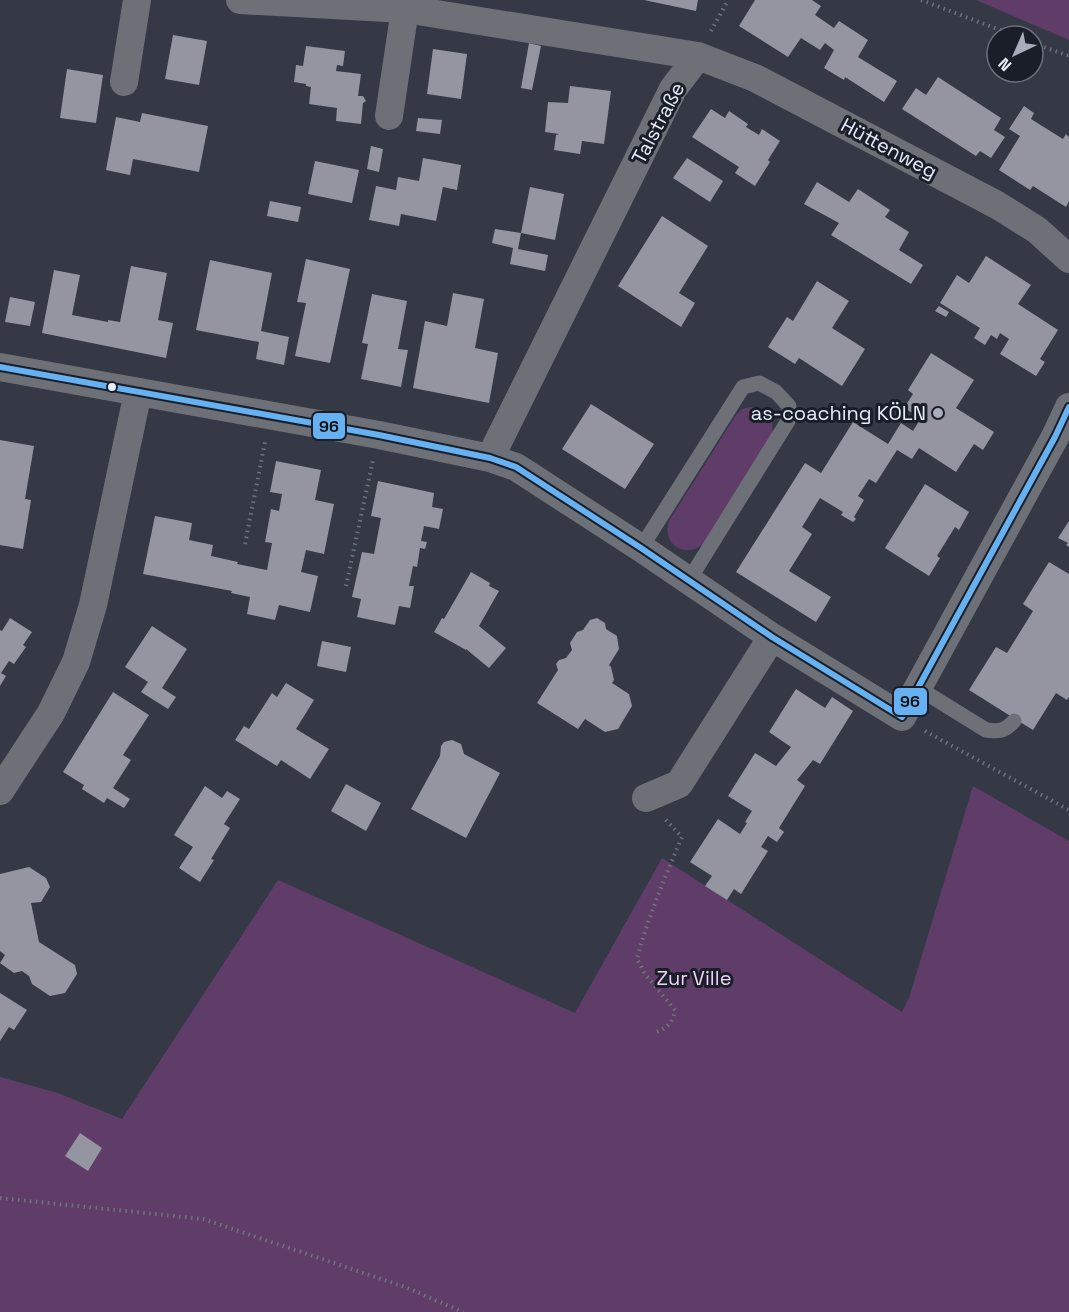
<svg xmlns="http://www.w3.org/2000/svg" width="1069" height="1312" font-family="'Space Grotesk',sans-serif">
<rect width="100%" height="100%" fill="#343945"/>
<path fill="#603d68" d="M976 0H1069V40Z
M750 407C766 407 775 418 772 434L704 543C686 560 661 544 669 521L736 415 742 409Z
M973 786 1069 841V1312H0V1077L58 1093 122 1119 278 880 575 1013 662 858 902 1012 909 998Z"/>
<path fill="#9495a1" d="M644 0H698L696 11Z
M755 0H812L821 6 815 15 834 28 839 21 868 40 858 57 897 81 884 102 845 77 844 80 824 68 834 50 825 43 820 50 801 38 788 57 739 26Z
M173 35 207 41 199 85 165 79Z
M529 43 541 46 532 90 521 88Z
M306 46 345 51 343 66 337 65 336 71 361 74 358 96H363L366 101 363 103 361 124 336 121 337 108 309 104 311 87 306 86V84L294 82 296 65 303 66Z
M433 49 467 54 461 99 427 94Z
M67 69 103 75 96 123 60 118Z
M938 77 1001 118 994 130 1005 137 991 158 980 151 976 156 902 109 916 88 926 95Z
M570 86 611 91 604 144 582 141 580 154 554 150 556 135 559 134 545 132 548 102 568 103Z
M1024 106 1034 113 1031 119 1063 139 1066 134 1069 137V201L1066 207 1033 186 1030 190 999 170 1020 136 1009 129Z
M711 109 725 118 729 111 748 124 746 127 759 135 762 129 780 141 768 160 770 162 755 186 735 173 739 167 692 137Z
M142 113 208 126 199 172 133 159 130 175 106 170 116 117 140 122Z
M418 118 442 120 440 134 416 131Z
M371 146 383 149 379 172 367 169Z
M423 158 461 165 457 190 443 187 436 221 401 214 399 226 369 220 376 186 396 190 398 177 419 181Z
M687 158 723 181 710 202 673 178Z
M315 161 359 170 352 203 308 194Z
M817 182 849 202 858 189 890 210 885 217 909 232 899 250 923 265 911 284 831 235 839 223 804 204Z
M530 187 564 194 555 240 521 233 518 249 548 255 545 271 510 264 513 248 492 243 495 229 521 233Z
M270 201 301 207 298 222 267 216Z
M662 216 708 246 679 293 695 303 681 327 618 286Z
M986 256 1031 285 1018 304 1058 330 1040 359 1045 362 1036 376 1000 354 1009 339 1000 333 997 339 991 335 985 345 974 338 980 328 940 303 957 275 969 283Z
M306 259 350 269 330 363 295 356 306 303 297 302Z
M210 260 272 273 261 331 289 337 284 365 256 359 259 342 196 330Z
M131 266 167 273 158 320 173 323 166 358 42 333 54 270 80 275 72 315 108 322V320L120 322Z
M817 281 849 301 832 328 865 349 842 386 799 358 795 364 768 347 787 317 793 321Z
M453 293 484 299 475 348 498 353 489 403 413 388 425 321 447 326Z
M372 294 407 301 398 349 408 350 401 387 361 379 368 344 362 343Z
M10 297 35 302 30 326 5 322Z
M939 306 949 312 946 317 935 311Z
M931 353 974 380 956 408 994 432 983 450 974 444 956 472 919 448 912 459 897 450 876 483 869 479 858 496 864 500 854 517 856 519 853 522 841 515 843 512 820 498 802 527 812 534 789 571 831 597 816 622 736 572 805 463 821 473 853 422 888 444 901 423 913 431 921 418 904 408 913 394 908 390Z
M591 404 654 444 625 489 562 449Z
M0 440 34 446 25 499 31 500 23 549 0 545Z
M276 461 321 470 315 500 334 504 324 554 306 550 301 572 318 576 310 612 279 605 275 620 247 614 250 597 231 593 232 591 143 574 155 516 192 523 189 540 213 545 211 556 238 562 237 564 267 570 272 543 265 542 271 509 279 511 282 494 270 492Z
M378 481 434 493 432 507 443 509 439 529 424 526 421 541 427 542 425 549 420 548 417 567 413 566 409 586H414L410 608 399 606 395 625 357 617 361 599 352 597 362 552 374 554 381 518 371 516Z
M925 484 969 512 959 530 955 527 937 556 940 558 929 576 885 548Z
M1069 521V547L1066 545 1068 543 1058 538Z
M1049 562 1069 574V697L1067 700 1056 693 1033 730 969 690 996 647 1007 653 1033 611 1023 604Z
M471 572 490 583 489 586 499 591 479 626 506 648 489 668 466 649V650L434 632 442 618 444 619Z
M10 618 32 632 23 645 26 647 14 664 9 661 1 673 6 676 0 686V630L2 631Z
M597 618 605 623 606 629 617 636 619 649 609 665 611 667 614 680 612 683 629 694 632 706 618 729 605 732 585 719 578 729 537 703 558 670 556 664 559 660 566 658 572 650 570 643 577 632 583 630 590 620Z
M152 626 187 649 162 688 176 697 168 709 141 692 148 682 125 667Z
M322 641 351 647 346 672 317 666Z
M286 683 314 700 296 729 329 749 310 779 281 760 277 766 235 740 244 726 249 729 272 693 277 697Z
M796 689 825 708 832 697 853 711 820 764 813 760 797 780 805 786 779 828 784 832 777 842 768 836 761 847 768 851 741 894 734 889 727 900 705 886 712 876 690 862 718 819 740 834 747 823 745 822 752 811 728 796 755 753 776 766 791 747 769 732Z
M113 692 149 715 123 755 131 760 113 788 130 799 124 808 107 798 104 803 82 789 84 785 63 772Z
M452 740 461 744 464 754 500 773 466 838 411 809 440 756 441 746 444 742Z
M346 784 381 803 366 831 331 811Z
M205 786 222 798 227 791 240 799 224 824 230 828 211 859 214 860 200 882 179 868 193 847 174 835Z
M29 867 46 878 50 887 41 902 31 903 39 942 75 965 77 974 65 993 50 996 32 984 29 976 22 971 14 973 0 963 5 955 0 951V874Z
M0 993 27 1010 14 1030 9 1027 0 1041Z
M80 1133 102 1148 88 1171 65 1156Z"/>
<g fill="none" stroke-linecap="round" stroke-linejoin="round">
<path stroke="#70747a" stroke-width="4" stroke-dasharray="1.5 4.5" stroke-linecap="butt" d="M921 0 1016 36
M711 31 728 0
M1033 43 1069 56
M245 544 265 442
M346 586 373 460
M925 731 1069 810
M657 1032C668 1027 673 1022 675 1010L645 974 637 959C648 917 665 877 682 837L665 819
M0 1198 203 1219 405 1287 463 1312"/>
<path stroke="#6d7177" stroke-width="15" d="M641 548 743 387 759 383 776 392 789 406 788 421 689 580
M918 688 986 730C999 732 1005 731 1014 721"/>
<path stroke="#6d7177" stroke-width="28" d="M240 0 405 9 698 56 673 89 490 458
M698 56 755 78 997 205 1037 230 1069 259
M124 82 137 0
M389 116 405 9
M0 367 379 435 490 458 516 467 641 548 772 637 902 717 1055 437 1069 407
M0 791 51 713 76 662 93 605 138 392
M646 798 679 784 772 637"/>
<g stroke="#191e28" stroke-width="10">
<path id="bus-1" d="M0 367 379 435 490 458 516 467 641 548 772 637 902 717 1055 437 1069 407"/>
</g>
<use href="#bus-1" stroke="#66b1f2" stroke-width="6"/>
</g>
<circle fill="#e6ecfa" stroke="#191e28" stroke-width="2" cx="112" cy="387" r="5"/>
<circle fill="#a8adbb" stroke="#191e28" stroke-width="2" cx="938" cy="413" r="6"/>
<g text-anchor="middle" stroke-width="6" stroke-linejoin="round" paint-order="stroke">
<g font-size="20" fill="#e6ecfa" stroke="#191e28">
<text transform="translate(658 123) rotate(-62)" y="7">Talstraße</text>
<text transform="translate(889 148) rotate(28)" y="7">Hüttenweg</text>
</g>
<g font-size="20" fill="#e6ecfa" stroke="#191e28" text-anchor="end">
<text x="926" y="420">as-coaching KÖLN</text>
</g>
<g font-size="20" fill="#f1d2f6" stroke="#191e28">
<text x="694" y="985">Zur Ville</text>
</g>
</g>
<g stroke="#191e28" stroke-width="2">
<rect x="312" y="412" width="34" height="28" rx="6" fill="#66b1f2"/>
<rect x="893" y="687" width="35" height="29" rx="6" fill="#66b1f2"/>
</g>
<g font-size="16" text-anchor="middle" font-weight="bold" fill="#111">
<text x="329" y="432">96</text>
<text x="910" y="707">96</text>
</g>
<g transform="translate(1015 54) rotate(224)"><circle r="28" fill="#191e28" stroke="#6b707c" stroke-width="1.5"/>
<path d="M0-4.5L10 22L0 15L-10 22Z" fill="#a8adbb"/>
<text y="-9" font-size="16" font-weight="bold" text-anchor="middle" fill="#e6ecfa">N</text>
</g>
</svg>
